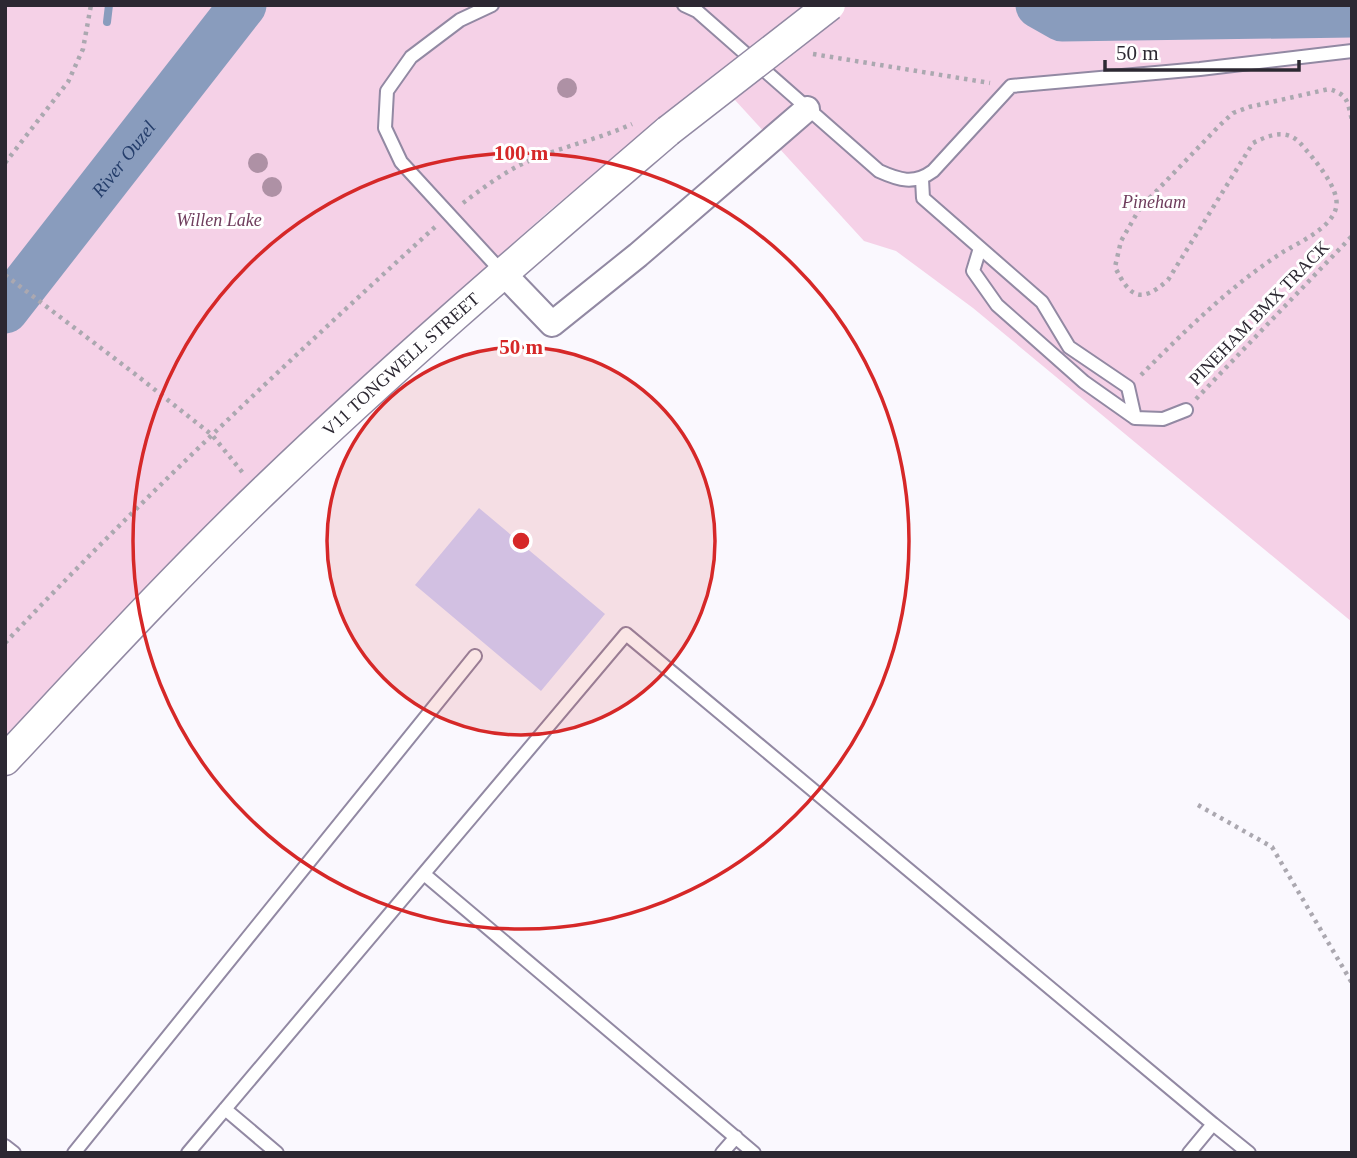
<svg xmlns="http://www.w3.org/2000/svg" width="1357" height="1158" font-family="Georgia,serif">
<rect width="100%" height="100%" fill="#faf8fe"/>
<path fill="#f5d1e7" d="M5 5H1352V622L973 308 896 251 864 241 724 88 658 121 548 212 408 337 277 458 122 614 5 736Z"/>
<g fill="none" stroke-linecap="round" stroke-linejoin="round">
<path stroke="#899cbd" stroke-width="8" d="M107 22 109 5"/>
<g stroke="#899cbd" stroke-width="47">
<path d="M1039 5 1062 18 1352 14"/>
<path id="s1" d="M5 310 243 5"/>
</g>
</g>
<path fill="#d2d5fc" d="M479 508 605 614 541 691 415 585Z"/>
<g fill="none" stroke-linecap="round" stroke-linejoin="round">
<g stroke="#9289a3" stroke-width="16">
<path id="service" d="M492 5 460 20 411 57 387 91 385 128 401 162 503 273
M684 5 697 11 879 171C899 180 914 185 933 171L1011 86 1200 69 1352 51
M922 179 923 198 1042 302 1069 347 1128 387 1135 418 1163 419 1186 410
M980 248 973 271 997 305 1084 382 1135 418
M424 874 754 1153
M225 1109 277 1153
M5 1146 14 1153
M74 1153 475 656
M188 1153 626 634 1213 1124
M722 1153 736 1137
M1189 1153 1213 1124 1249 1153"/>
</g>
<g stroke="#9289a3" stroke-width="28">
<path id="minor" d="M503 273 552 324 638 255 807 109"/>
</g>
<g stroke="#9289a3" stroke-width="33">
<g id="tertiary">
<path id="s2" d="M5 760C92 667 178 573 269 486 398 362 533 247 668 131"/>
</g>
</g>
<path stroke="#aba8b0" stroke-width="4.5" stroke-dasharray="3.5 5" stroke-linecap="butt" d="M813 54 990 83
M5 163 68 82 83 49 91 5
M463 203C480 190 499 176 518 166 554 148 595 141 632 124
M5 275 135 374 212 435 243 473
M1141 375C1185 331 1230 286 1283 252 1300 242 1331 228 1336 208 1341 189 1313 158 1301 144 1287 128 1269 135 1253 143L1168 280C1141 304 1130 298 1115 267L1121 241 1140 208 1220 125 1233 113 1249 107 1329 89C1349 95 1347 102 1352 120
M1196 399 1352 236
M5 643C142 498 288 361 435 227
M1198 805 1272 847 1352 983"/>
<use href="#service" stroke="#fff" stroke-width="12"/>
<use href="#minor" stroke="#fff" stroke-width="24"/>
<use href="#tertiary" stroke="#fff" stroke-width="30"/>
<g stroke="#9289a3" stroke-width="33" stroke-linecap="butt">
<path id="tertiary-bridge" d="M668 131 830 5"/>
</g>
<use href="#tertiary-bridge" stroke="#fff" stroke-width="30"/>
</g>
<g fill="#ae91a5">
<circle cx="567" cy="88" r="10"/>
<circle cx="258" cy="163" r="10"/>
<circle cx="272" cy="187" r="10"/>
</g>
<circle cx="521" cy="541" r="194" fill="#d62828" fill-opacity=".12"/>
<g fill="none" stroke="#d62828" stroke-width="3.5">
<circle cx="521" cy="541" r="194"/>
<circle cx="521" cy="541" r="388"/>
</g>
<g text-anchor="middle" stroke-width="6" stroke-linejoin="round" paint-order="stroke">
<g font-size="18" font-style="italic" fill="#6f3d5d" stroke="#fff">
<text x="1154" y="208">Pineham</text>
<text x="219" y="226">Willen Lake</text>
</g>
<g font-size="18" fill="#2c2832" stroke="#fff">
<text transform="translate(1259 313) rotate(-46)" y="6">PINEHAM BMX TRACK</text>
<text dy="6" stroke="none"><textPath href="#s2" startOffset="560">V11 TONGWELL STREET</textPath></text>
</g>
<g font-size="19" font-style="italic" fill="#253e6b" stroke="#fff">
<text dy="7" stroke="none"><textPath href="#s1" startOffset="192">River Ouzel</textPath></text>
</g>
</g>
<circle cx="521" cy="541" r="10" fill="#d62828" stroke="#fff" stroke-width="3.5"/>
<g font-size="21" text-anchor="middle" font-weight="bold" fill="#d62828" stroke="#fff" stroke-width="6" stroke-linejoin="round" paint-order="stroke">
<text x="521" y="160">100 m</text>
<text x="521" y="354">50 m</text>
</g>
<rect width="1357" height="1158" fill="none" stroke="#2c2832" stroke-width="14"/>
<path d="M1105 60v10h194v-10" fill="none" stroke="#2c2832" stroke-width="3.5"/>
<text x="1116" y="60" font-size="21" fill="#2c2832" stroke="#ffffff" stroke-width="5" paint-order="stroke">50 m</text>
</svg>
